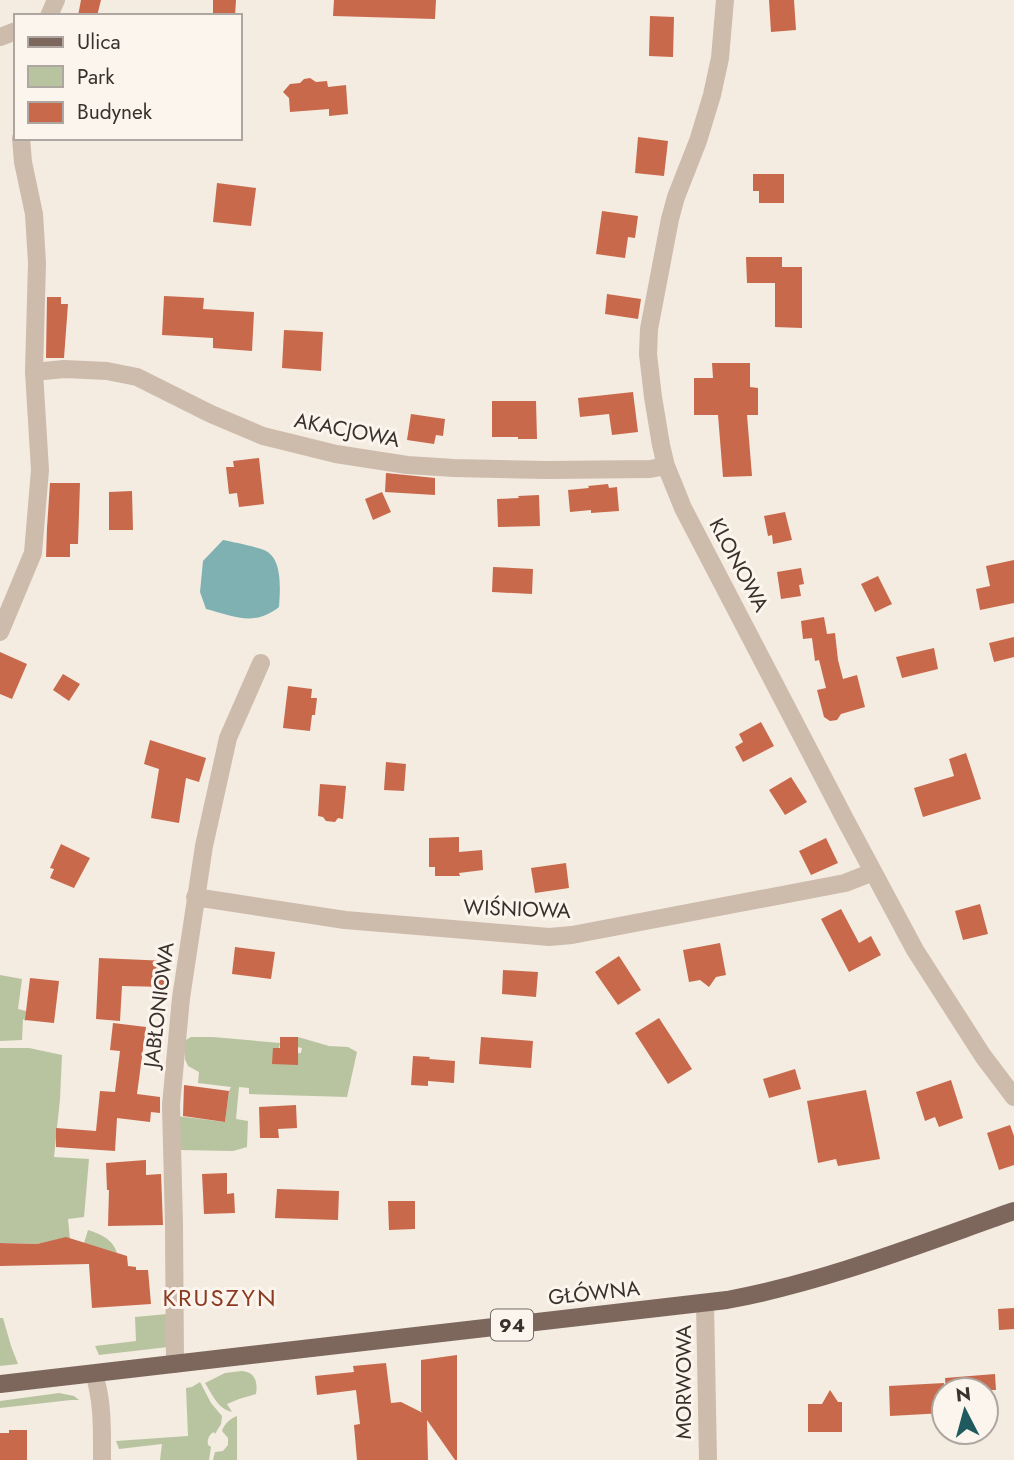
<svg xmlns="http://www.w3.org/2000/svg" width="1014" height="1460" font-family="Jost,sans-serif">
<rect width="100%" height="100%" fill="#f4ebe1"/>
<path fill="#b8c4a0" d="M0 975 22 979 18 1009 26 1011V1021L23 1019 22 1040 0 1041Z
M191 1037H213L280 1043 279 1048 298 1065V1053H301L302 1048 297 1047 298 1037 329 1046 348 1047 357 1052 347 1097 249 1094V1088L239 1087 236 1119 248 1121 247 1147 233 1151 180 1150 177 1116 225 1122 229 1091 231 1087 198 1083 199 1072 188 1066 185 1059V1042L186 1040Z
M0 1048H29L62 1055 60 1099 54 1157 89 1159 84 1217 68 1219 70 1239 65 1238 37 1244 0 1243Z
M88 1230C100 1234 113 1239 117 1253L84 1243Z
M167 1314 168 1347 99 1355 95 1346 136 1341 135 1317Z
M0 1318H3L11 1346 18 1364 0 1366Z
M242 1371C255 1372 258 1382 256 1394L239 1399 227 1404 232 1412C218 1409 212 1394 205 1383L225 1373Z
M200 1382 211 1403 222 1416 221 1424 215 1434 214 1432C209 1434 207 1440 208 1445L211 1447 209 1460H160L162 1444 119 1449 116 1441 188 1436 186 1388 192 1387Z
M59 1393 74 1396 79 1400H71L0 1408V1401Z
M237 1416V1460H213L215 1452 223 1451 228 1445V1438L222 1431C224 1424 231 1418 237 1416Z"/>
<path fill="#7fb0b2" d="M223 540C232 542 259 547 266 551 283 560 280 591 279 607 254 627 234 616 206 609L200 592 203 561Z"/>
<path fill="#c8694b" d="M81 0H101L97 16H78Z
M213 0H236L235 16H213Z
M334 0H436L435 19 333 16Z
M769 0H794L796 30 771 32Z
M650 16 674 17 673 57 649 56Z
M310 78 316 82 327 81 328 87 346 85 348 114 329 116V109L290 112 289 98 283 92 290 84 300 83 304 79Z
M638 137 668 141 664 176 635 173Z
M753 174H784V203H759V191H753Z
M217 183 256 188 251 226 213 222Z
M602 211 638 216 635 238 628 237 625 258 596 254Z
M746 257H782V267H802V328L775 327V283H747Z
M607 294 641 299 638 319 605 314Z
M164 296 204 298 203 309 254 312 252 351 213 348V338L162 335Z
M47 297H61V304H68L64 358H46Z
M284 330 323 332 321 371 282 368Z
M712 363H750V387L758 388V415H747L752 476 723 477 718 415H694V378H713Z
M633 392 638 432 612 435 609 414 580 417 578 398Z
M492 401H536L537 439H518V437H492Z
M411 414 445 419 443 436 436 435 434 444 407 440Z
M259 458 264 504 239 507 237 493 229 494 226 467H234L233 461Z
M386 473 435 478V495L385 492Z
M50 483H80L78 544H70V557H46L47 528Z
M608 484 609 488 617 487 619 511 591 513V510L570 512 568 490 589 488 588 486Z
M132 491 133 530H109V492Z
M382 492 391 512 373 520 365 499Z
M539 495 540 526 498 527 497 499 519 498 518 496Z
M785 512 792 540 773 544 772 535 768 536 764 516Z
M1014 560V603L980 610 976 589 990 586 986 566Z
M493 567 533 569 532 594 492 592Z
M801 568 804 584 799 585 801 596 781 599 777 572Z
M878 576 892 604 875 612 861 584Z
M824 617 827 634 835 633 838 660 843 679 857 675 865 707 841 714 837 720 830 721 824 717 817 690 826 688 819 660 815 661 812 638 803 639 801 621Z
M1014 637V657L994 662 989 643Z
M934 648 938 669 902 678 896 657Z
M0 652 27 664 12 699 0 694Z
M63 674 80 684 69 701 53 690Z
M288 686 312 689 311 698H317L315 715H312L310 731 283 728Z
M761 722 774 746 743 762 735 747 743 742 739 734Z
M150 740 206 758 199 782 186 778 179 823 151 818 159 769 144 764Z
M966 753 981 799 923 817 914 788 954 776 949 759Z
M386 762 406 764 404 791 384 790Z
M791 777 807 802 785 815 769 790Z
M320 784 346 786 343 819 338 818 335 822 326 821 323 817 318 816Z
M459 837V852L482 850 483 870 459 873 460 876H435V867H429V838Z
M826 838 838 863 811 875 799 851Z
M61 844 90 858 74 888 50 878 54 869 50 868Z
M566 863 569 888 535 893 531 868Z
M980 904 988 934 963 940 955 911Z
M841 909 859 943 871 936 881 955 849 972 821 919Z
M720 943 726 975 716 977 709 987 700 980 689 982 683 950Z
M235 947 275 952 271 979 232 974Z
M619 956 641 990 618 1005 595 972Z
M99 958 168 961 167 987 122 986 120 1021 96 1019Z
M503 970 538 972 536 997 502 994Z
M30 978 59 981 54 1023 25 1020Z
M659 1018 692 1069 668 1084 635 1033Z
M113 1023 146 1027 137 1094 160 1097V1113L151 1112 150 1122 117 1118 115 1151 56 1147V1128L96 1131 100 1091 115 1092 120 1051 110 1050Z
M280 1037H298V1065L272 1064 273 1048H280Z
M481 1037 533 1041 531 1068 479 1064Z
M413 1056 430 1057 429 1059 455 1061 454 1083 428 1081V1086L411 1085Z
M795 1069 801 1089 769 1098 763 1079Z
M951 1080 963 1118 939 1127 935 1117 925 1121 916 1092Z
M184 1085 229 1091 225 1122 183 1116Z
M866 1090 880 1159 838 1166 836 1159 818 1163 807 1101Z
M296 1105 297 1128 278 1129 279 1138H260L259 1107Z
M1010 1125 1014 1136V1165L999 1170 987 1133Z
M146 1160V1175L161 1174 163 1225 108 1226 109 1190H107L106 1163Z
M227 1173V1194L234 1193 235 1213 204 1214 202 1174Z
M277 1189 339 1191 338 1220 275 1218Z
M388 1201H415V1229L389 1230Z
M66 1237 127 1256 128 1266 136 1267V1270H148L151 1304 92 1308 89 1264 0 1266V1243L37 1244Z
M1014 1308V1329L999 1330 998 1309Z
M457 1355V1460H455L427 1420 428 1460H357L354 1425 360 1424 356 1390 317 1395 315 1376 354 1372 353 1366 386 1363 391 1403 401 1402 423 1413 421 1411V1360Z
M995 1374 996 1390H946L945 1378Z
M944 1383V1413L890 1416 889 1386Z
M830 1390 838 1402H842V1432H808V1404H822Z
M9 1430H27V1460H0V1433H9Z"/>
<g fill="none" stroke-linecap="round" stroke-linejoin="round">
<path stroke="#cdbbac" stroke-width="18" d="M725 0 720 58 712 95 698 141 676 197 670 219 649 329 648 354 653 397 661 445 666 466 683 508 846 821 915 950 983 1056 1014 1097
M49 16 56 0
M0 37 16 31
M34 372 64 369 107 371 137 377 211 414 263 436 336 454 407 465 454 468 547 470 650 469 666 466
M0 632 33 553 40 470 34 372 37 263 34 214 23 162 21 138
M195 897 345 920 549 937 572 935 845 883 873 872
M705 1303 708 1460
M175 1364 174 1225 171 1105 181 998 204 846 228 738 261 663
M94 1374C103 1401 102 1431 102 1460"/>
<path stroke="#7d675c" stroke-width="18" d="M0 1384 727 1300C825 1282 920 1244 1014 1211"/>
</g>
<g text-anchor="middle" stroke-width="6" stroke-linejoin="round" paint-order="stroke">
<rect fill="#fbf5ee" stroke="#756b66" stroke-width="2" x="491" y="1309.5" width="42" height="31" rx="5"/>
<g font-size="19" font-weight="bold" fill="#3b302b">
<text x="512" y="1332">94</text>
</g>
<g font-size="21" fill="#3b302b" stroke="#fbf5ee">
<text transform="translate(347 430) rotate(11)" y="7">AKACJOWA</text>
<text transform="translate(739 565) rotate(62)" y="7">KLONOWA</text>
<text transform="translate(517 909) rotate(2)" y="7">WIŚNIOWA</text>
<text transform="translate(159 1005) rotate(-83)" y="7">JABŁONIOWA</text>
<text transform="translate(594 1293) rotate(-6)" y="7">GŁÓWNA</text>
<text transform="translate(684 1382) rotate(-90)" y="7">MORWOWA</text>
</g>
<g font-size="24" letter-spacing="2" fill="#8c3b22" stroke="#fbf5ee">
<text x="220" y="1306">KRUSZYN</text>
</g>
</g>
<rect x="14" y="14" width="228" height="126" fill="#fbf5ee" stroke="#aea6a0" stroke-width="2"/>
<rect x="28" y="37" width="35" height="10" fill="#7d675c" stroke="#aea6a0" stroke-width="2"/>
<text x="77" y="49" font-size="21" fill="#3b302b">Ulica</text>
<rect x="28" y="66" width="35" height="21" fill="#b8c4a0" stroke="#aea6a0" stroke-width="2"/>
<text x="77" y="84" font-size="21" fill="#3b302b">Park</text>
<rect x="28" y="102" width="35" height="21" fill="#c8694b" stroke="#aea6a0" stroke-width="2"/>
<text x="77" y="119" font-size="21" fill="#3b302b">Budynek</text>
<g transform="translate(965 1411) rotate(354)"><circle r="33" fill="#fbf5ee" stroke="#aea6a0" stroke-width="2"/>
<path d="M0-5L12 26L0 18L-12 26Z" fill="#1f5a5e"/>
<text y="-10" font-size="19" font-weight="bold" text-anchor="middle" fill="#3b302b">N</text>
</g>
</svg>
